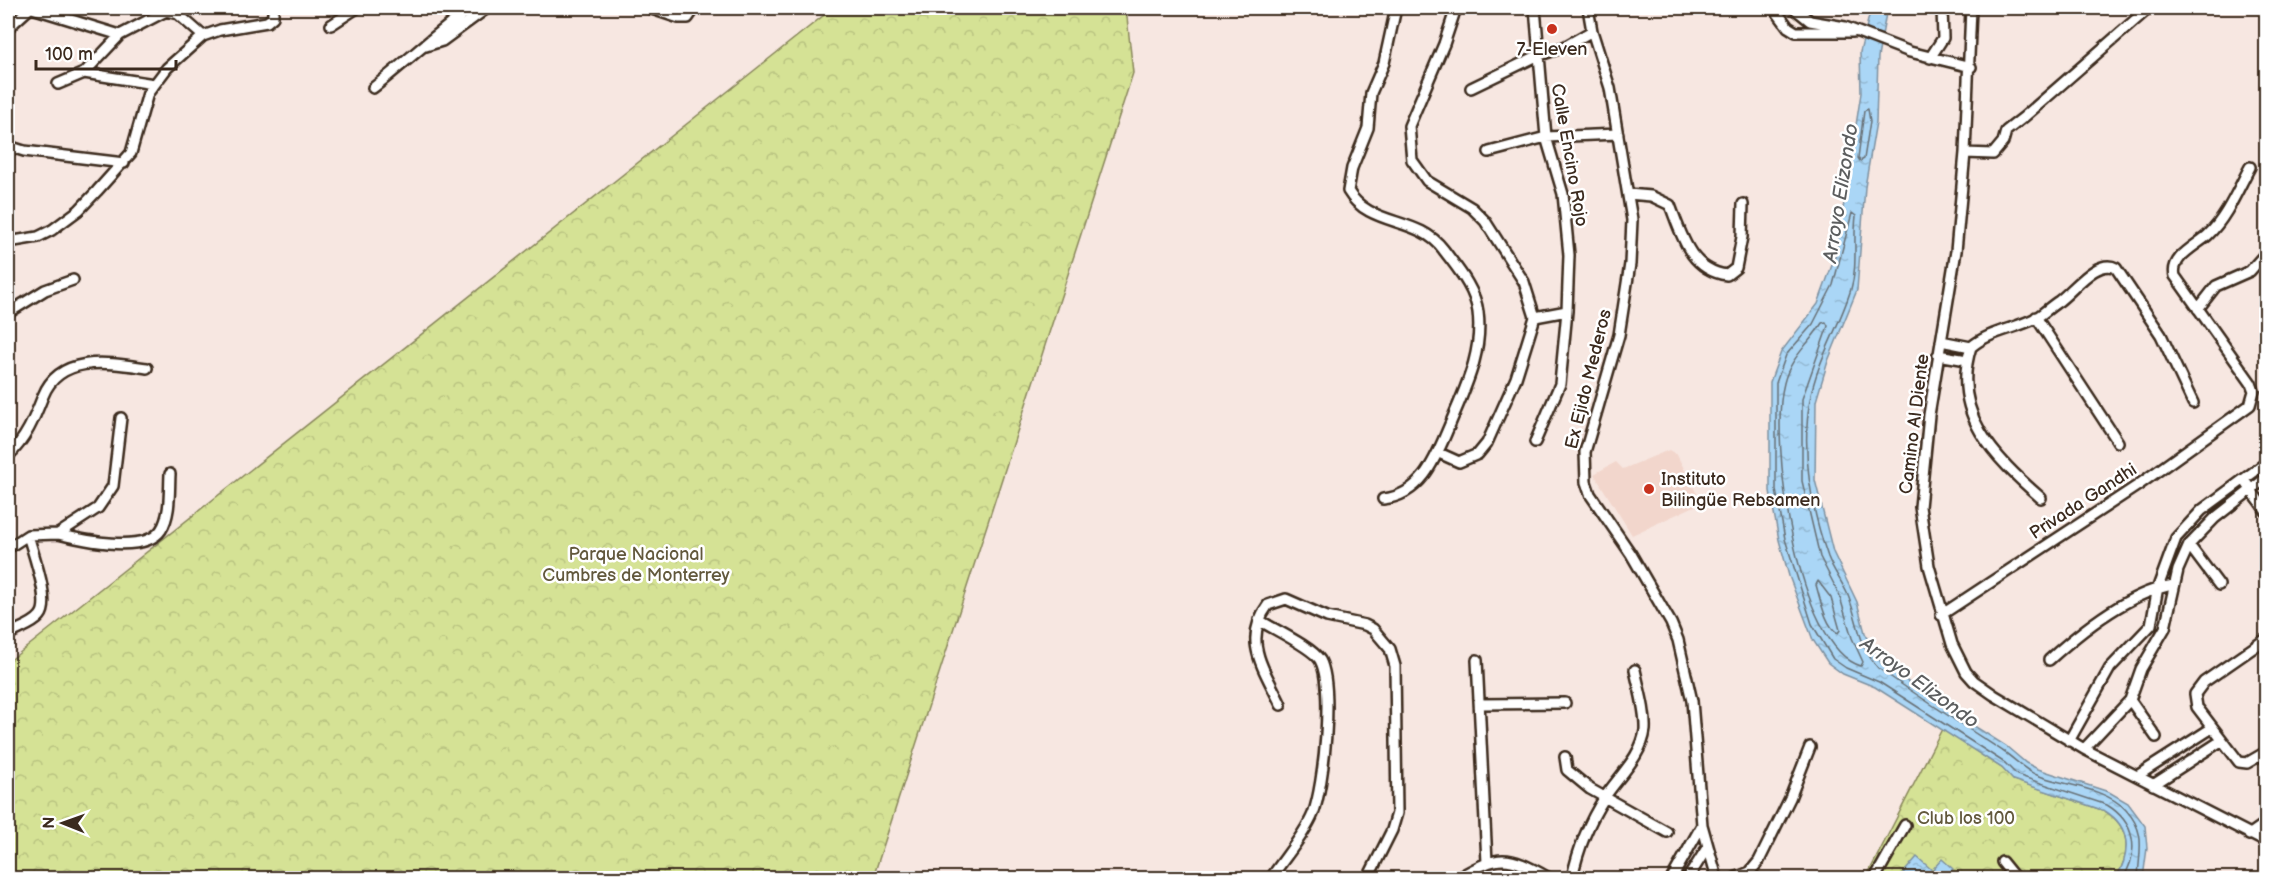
<svg xmlns="http://www.w3.org/2000/svg" width="2274" height="886" font-family="'Balsamiq Sans',sans-serif">
<defs>
<pattern id="forest-crowns" width="20" height="18" patternUnits="userSpaceOnUse" patternTransform="scale(1.5)"><rect width="20" height="18" fill="#d5e295"/><path d="M2 6a3 3 0 1 1 6 0M12 15a3 3 0 1 1 6 0" fill="none" stroke="#b8c280"/></pattern>
<pattern id="water-ripples" width="26" height="14" patternUnits="userSpaceOnUse" patternTransform="scale(1.5)"><rect width="26" height="14" fill="#aad6f6"/><path d="M2 4q2-2 4 0t4 0M15 11q2-2 4 0t4 0" fill="none" stroke="#93b8d2"/></pattern>
</defs>
<rect width="100%" height="100%" fill="#f7e7e1"/>
<filter id="ink" filterUnits="userSpaceOnUse"><feTurbulence type="fractalNoise" baseFrequency=".0167" numOctaves="2"/><feDisplacementMap in="SourceGraphic" scale="12" xChannelSelector="R" yChannelSelector="G"/><feConvolveMatrix kernelMatrix="1 2 1 2 8 2 1 2 1" color-interpolation-filters="sRGB"/></filter>
<g filter="url(#ink)">
<path fill="#f2d6cc" d="M1669 450 1677 455 1700 500 1699 504 1632 535 1594 474 1616 462 1623 469Z"/>
<path fill="url(#forest-crowns)" stroke="#88865a" stroke-width="1.5" d="M833 8H1126L1133 73 873 878H8V662Z
M1942 729 2002 768 2014 780 2105 811C2131 827 2131 853 2116 878H1866Z"/>
<path fill="url(#water-ripples)" stroke="#7e91a0" stroke-width="1.5" d="M1871 8H1887L1878 57 1876 122 1865 187 1857 290 1828 361 1816 401 1815 480 1833 552 1857 602 1865 633 1881 663 1949 710 2006 746 2026 763 2038 769 2109 792 2128 803 2145 826 2147 848 2143 878H2116C2131 853 2131 827 2105 811L2013 780 2002 768 1875 687 1843 674 1828 663 1813 640 1789 576 1779 540 1770 491V382L1781 352 1818 304 1836 254 1861 93 1860 52Z
M1917 857 1932 870 1942 859 1953 869 1945 878H1899Z"/>
<g fill="none" stroke-linecap="round" stroke-linejoin="round">
<path stroke="#676f74" stroke-width="1.5" d="M1868 109 1870 121 1864 159 1860 161 1858 158 1864 111Z
M1826 322 1828 326 1802 399V481L1820 557 1839 594 1852 638 1863 662 1861 666C1797 648 1769 440 1784 383 1790 358 1809 344 1822 323Z
M1818 581 1831 598 1840 630 1838 633C1826 628 1820 598 1816 585Z
M2123 878C2140 851 2135 822 2107 805L2017 775 2005 763 1879 682 1846 668 1833 659 1812 624 1785 539 1776 490V383L1786 355 1813 324 1833 285 1852 213 1856 216C1853 240 1858 265 1851 289 1840 326 1817 360 1810 400 1801 450 1811 509 1828 557 1833 570 1841 580 1847 593 1858 618 1858 646 1878 668 1919 697 1961 724 2004 752 2015 759 2024 770 2037 775 2064 786 2105 787 2126 810 2147 833 2139 851 2138 878"/>
<g stroke="#3b2a1e" stroke-width="14">
<path id="minor" d="M32 8 120 35
M649 8 679 18H688L695 8
M1535 8 1546 137 1563 194 1569 255 1567 311 1560 384 1535 442
M1588 8 1592 31 1610 88 1632 220 1630 264 1619 335 1585 452 1586 482 1590 494 1631 554 1671 623 1678 640 1692 701 1702 825 1717 878
M1774 8 1788 27 1796 32H1853
M1794 8 1810 21 1845 27 1910 52 1971 67
M1971 8 1965 153 1956 251 1929 415 1920 507 1929 566 1952 644 1966 672 1974 681 1994 695 2084 749 2266 842
M2266 8V9
M8 11 11 8
M331 25 357 8
M8 28 30 8
M426 46 442 41 487 8
M1930 58 1943 38 1942 8
M84 73 120 35 166 11 178 14 203 36
M58 84 84 73 154 84
M373 88C407 61 437 33 471 8
M1471 88 1537 56 1564 47 1592 31
M8 146 24 151 124 163
M1489 152 1546 137 1618 134
M1965 153 1993 154 2003 142 2006 131 2024 117 2149 8
M1628 194 1651 196 1670 205C1682 236 1690 270 1727 275L1736 268 1742 237 1743 204
M8 242 38 237 52 230 79 210 97 191 131 153 148 93 167 68 203 36 220 30 267 22 273 17V8
M2198 309 2216 286 2250 271 2266 253
M8 313 45 290 73 280
M1535 317 1567 311
M2036 317 2118 442
M1941 341 1971 347
M1971 347C1990 331 2015 329 2036 318 2044 313 2051 306 2059 301 2074 290 2097 258 2116 268L2161 335 2193 403
M1971 347C1950 413 1994 457 2041 498
M1938 355 1967 360
M1439 453 1459 462 1478 454 1487 443 1516 378 1535 317 1524 282 1485 221 1472 208 1427 181 1412 160 1409 126 1444 44 1456 8
M8 456C26 439 34 419 43 396 60 353 111 363 147 368
M2247 484 2266 511
M1383 499C1424 495 1437 454 1451 422 1466 386 1483 352 1478 312 1475 288 1457 268 1443 249 1418 216 1369 227 1348 191L1352 168 1368 128 1371 93 1384 63 1396 8
M58 534C82 540 145 554 161 530 171 515 169 491 170 474
M2189 545 2219 585
M8 548 28 535 58 534 98 508 113 486 121 418
M1941 615 2137 486 2250 405 2254 391 2251 383 2175 276C2170 257 2196 246 2208 235 2227 217 2238 189 2250 167
M1259 620C1273 629 1312 647 1320 660 1334 686 1324 786 1313 814 1304 836 1284 858 1271 878
M8 635C17 629 33 625 40 616 52 603 32 551 28 535
M2266 639 2204 682 2195 694 2197 707 2239 762 2247 763 2266 752
M1477 660 1487 862
M2049 660C2081 631 2131 591 2174 585
M2130 700 2156 737
M1481 704 1565 703
M1281 705C1265 670 1241 641 1268 605L1286 599 1327 617 1365 625 1373 629 1390 649 1395 666 1397 813 1392 830 1368 878
M2069 741 2110 668 2151 625 2158 587 2176 538 2202 510 2266 463
M2084 749 2130 700 2141 669 2165 628 2178 570 2189 545 2215 518 2266 478
M1565 757 1567 770 1590 789 1667 832
M2137 776 2212 728
M2153 785 2221 741
M2249 835 2266 823
M2002 862 2015 878
M1458 878C1500 854 1506 854 1549 878
M1572 878C1578 849 1588 823 1605 797 1618 777 1642 756 1645 730 1646 711 1639 689 1635 670
M1672 878 1702 825
M1688 878 1707 848
M1735 878 1750 872 1759 861 1790 798 1810 747
M1875 878 1905 825"/>
</g>
<use href="#minor" stroke="#fff" stroke-width="9"/>
</g>
</g>
<g fill="#c8321e" stroke="#fff" stroke-width="2">
<circle cx="1552" cy="29" r="6"/>
<circle cx="1649" cy="489" r="6"/>
</g>
<g text-anchor="middle" stroke-width="5" stroke-linejoin="round" paint-order="stroke">
<g font-size="18" fill="#3b2a1e" stroke="#fff">
<text x="1552" y="55">7-Eleven</text>
<text x="1661" y="485" text-anchor="start">Instituto<tspan x="1661" dy="21">Bilingüe Rebsamen</tspan></text>
</g>
<g font-size="18" fill="#3b2a1e" stroke="#fff">
<text transform="translate(1570 155) rotate(80)" y="6">Calle Encino Rojo</text>
<text transform="translate(1588 379) rotate(-76)" y="6">Ex Ejido Mederos</text>
<text transform="translate(1914 424) rotate(-83)" y="6">Camino Al Diente</text>
<text transform="translate(2083 501) rotate(-33)" y="6">Privada Gandhi</text>
</g>
<g font-size="18" fill="#62583c" stroke="#fff">
<text x="636" y="560">Parque Nacional<tspan x="636" dy="21">Cumbres de Monterrey</tspan></text>
<text x="1966" y="824">Club los 100</text>
</g>
<g font-size="20" font-style="italic" fill="#5c5e5f" stroke="#fff">
<text transform="translate(1840 193) rotate(-81)" y="7">Arroyo Elizondo</text>
<text transform="translate(1920 682) rotate(36)" y="7">Arroyo Elizondo</text>
</g>
</g>
<rect width="2274" height="886" fill="none" stroke="#fff" stroke-width="30"/>
<rect x="15" y="15" width="2244" height="856" fill="none" stroke="#3b2a1e" stroke-width="2" filter="url(#ink)"/>
<g transform="translate(63 823) rotate(271)" stroke="#ffffff" stroke-width="4.5" paint-order="stroke">
<path d="M0-4.5L10 22L0 15L-10 22Z" fill="#3b2a1e"/>
<text y="-9" font-size="16" font-weight="bold" text-anchor="middle" fill="#3b2a1e">N</text>
</g>
<path d="M36 60v9h140v-9" fill="none" stroke="#3b2a1e" stroke-width="3"/>
<text x="45" y="60" font-size="18" fill="#3b2a1e" stroke="#ffffff" stroke-width="4.5" paint-order="stroke">100 m</text>
</svg>
